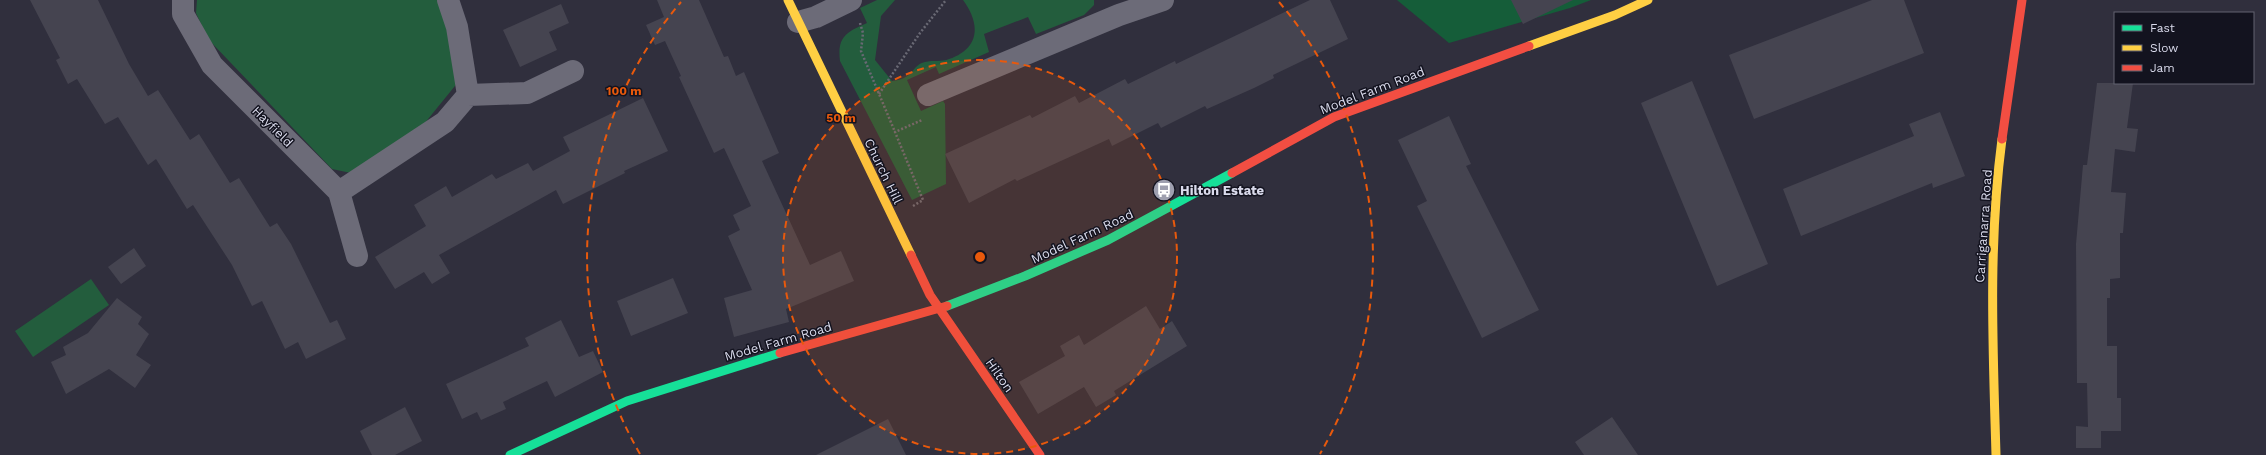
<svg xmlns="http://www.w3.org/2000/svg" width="2266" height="455" font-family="'Work Sans',sans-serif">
<rect width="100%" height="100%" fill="#302f3d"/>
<path fill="#235d3d" d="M197 0H448L459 81 424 124 351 173 332 169 208 39 196 13Z
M877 0H895L881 16 875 60 892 81C915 79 911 65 925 62 933 60 942 62 949 59 981 48 980 23 963 0H1094V5L1084 15 1036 34 1028 17 984 34 989 52 939 74 936 67 907 80 921 111 943 101 945 104 946 184 912 200 840 61C837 36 847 32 867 23L860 8Z
M91 279 109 305 33 357 15 331Z"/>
<path fill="#155d39" d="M1397 0H1591L1570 8 1449 43Z"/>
<path fill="#454450" d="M30 0H98L129 64 148 96 158 90 190 140 199 134 230 183 239 178 270 227 277 223 291 244 330 323 337 320 346 339 306 359 298 342 285 349 262 301 252 306 232 265 193 205 187 209 156 159 148 165 118 117 105 124 77 79 68 84 56 60 60 58Z
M657 0H699L724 57 728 56 736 76 744 72 756 100 779 153 762 161 810 265 841 251 854 281 786 309 789 322 734 337 724 298 752 290 728 236 740 230 733 215 751 206 724 148 714 153 679 77 681 76 665 41 655 45 646 25 664 17Z
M1310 0H1330L1348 39 1273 75 1274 78 1254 88 1207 109 1205 106 1161 128 1158 123 1112 146 1109 139 1017 181 1015 179 969 203 945 154 1030 115 1032 118 1075 96 1079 103 1125 79 1128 84 1175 61 1176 64Z
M1511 0H1573L1523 24Z
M1872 0H1904L1924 53 1754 119 1729 55Z
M561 4 569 23 549 32 557 50 520 67 503 30Z
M1692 81 1768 264 1717 286 1641 103Z
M2097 83H2133L2127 128 2138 129 2135 152 2115 149 2111 192 2126 193 2123 233H2120V278L2110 279V298H2107V346H2117V398H2121V431H2101V448H2076V426L2088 427 2087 383H2077L2076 244 2083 165H2087Z
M643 98 668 151 624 171 625 173 563 204 556 190 439 255 450 273 432 284 424 272 395 289 375 257 426 226 414 205 446 186 452 197 492 174 496 179 528 163 533 171 570 151 563 137Z
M1940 112 1965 176 1933 188 1932 183 1801 236 1783 189 1914 136 1909 124Z
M1449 116 1471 164 1466 166 1539 310 1482 338 1417 206 1427 201 1398 140Z
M134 248 146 266 121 284 108 267Z
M673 278 688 313 631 336 617 301Z
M117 298 142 317 138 324 149 334 136 355 151 365 135 388 109 369 66 394 51 362 66 355 63 347 88 333Z
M1146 306 1160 329 1172 321 1187 346 1114 391 1116 395 1096 407 1084 387 1038 414 1019 382 1065 356 1060 346 1079 335 1084 345Z
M561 320 579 357 593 351 603 372 555 397 547 381 503 402 506 409 481 420 477 412 462 419 446 384 529 346 525 338Z
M405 407 422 441 395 455H372L360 431Z
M1612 417 1638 455H1584L1575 442Z
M888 419 906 455H816Z"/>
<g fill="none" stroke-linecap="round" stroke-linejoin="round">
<path stroke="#696974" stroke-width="2.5" stroke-dasharray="2 2" stroke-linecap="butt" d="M860 23 863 33 861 51 895 132
M879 94 920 33 946 0
M913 206 923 200 895 132 922 120"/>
<path stroke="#6c6b78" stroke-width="22" d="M183 0V14L212 65 339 192 357 256
M798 22 816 17 851 0
M468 95 527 93 573 71
M928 95 1119 15 1163 0
M339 192 445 122 468 95 457 27 448 0"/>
<path stroke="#16e098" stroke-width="9" d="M947 306 1025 276 1108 240 1232 173
M510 455 627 401 780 353"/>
<path stroke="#ffcf43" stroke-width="9" d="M788 0 911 255
M1529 46 1615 15 1648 0
M1996 455C1993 349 1988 245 2002 139"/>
<path stroke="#f24e42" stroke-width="9" d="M2002 139 2022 0
M1232 173 1334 117 1529 46
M911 255 930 295 1040 455
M780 353 947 306"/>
</g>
<circle cx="980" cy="257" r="197" fill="#e8590c" fill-opacity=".12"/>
<g fill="none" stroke="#e8590c" stroke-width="2" stroke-dasharray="7 5">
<circle cx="980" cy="257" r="197"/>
<path d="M640 454A393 393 0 0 1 681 2M1279 2A393 393 0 0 1 1320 454"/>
</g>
<defs>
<g id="bus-disc" transform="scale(1.15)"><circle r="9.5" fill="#9e9faf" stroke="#13131f"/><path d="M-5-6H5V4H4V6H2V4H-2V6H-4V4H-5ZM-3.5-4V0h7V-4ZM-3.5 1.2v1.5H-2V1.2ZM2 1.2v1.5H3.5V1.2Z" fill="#fff"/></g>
</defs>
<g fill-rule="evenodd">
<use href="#bus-disc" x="1164" y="190"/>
</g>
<g text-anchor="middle" stroke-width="3" stroke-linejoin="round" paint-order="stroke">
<g font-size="13" fill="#dadbec" stroke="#13131f">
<text transform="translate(1372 90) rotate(-21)" y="5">Model Farm Road</text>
<text transform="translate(273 126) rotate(45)" y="5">Hayfield</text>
<text transform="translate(884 171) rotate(64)" y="5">Church Hill</text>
<text transform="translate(1983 226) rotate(-86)" y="5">Carriganarra Road</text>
<text transform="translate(1082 236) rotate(-25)" y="5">Model Farm Road</text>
<text transform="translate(778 341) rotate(-16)" y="5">Model Farm Road</text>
<text transform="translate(1000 375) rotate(55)" y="5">Hilton</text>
</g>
<g font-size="13" font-weight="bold" fill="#dadbec" stroke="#13131f" text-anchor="start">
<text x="1180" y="195">Hilton Estate</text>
</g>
</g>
<circle cx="980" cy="257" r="6" fill="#e8590c" stroke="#13131f" stroke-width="2"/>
<g font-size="12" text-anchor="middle" font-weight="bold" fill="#e8590c" stroke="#13131f" stroke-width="3" stroke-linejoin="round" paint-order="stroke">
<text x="624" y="95">100 m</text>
<text x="841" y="122">50 m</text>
</g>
<rect x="2114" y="12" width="140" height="72" fill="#13131f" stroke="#636371"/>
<rect x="2122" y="25" width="20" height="6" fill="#16e098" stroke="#636371"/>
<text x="2150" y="32" font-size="12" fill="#dadbec">Fast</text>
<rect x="2122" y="45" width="20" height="6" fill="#ffcf43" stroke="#636371"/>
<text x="2150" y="52" font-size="12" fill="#dadbec">Slow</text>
<rect x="2122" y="65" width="20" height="6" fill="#f24e42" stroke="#636371"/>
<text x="2150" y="72" font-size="12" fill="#dadbec">Jam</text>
</svg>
